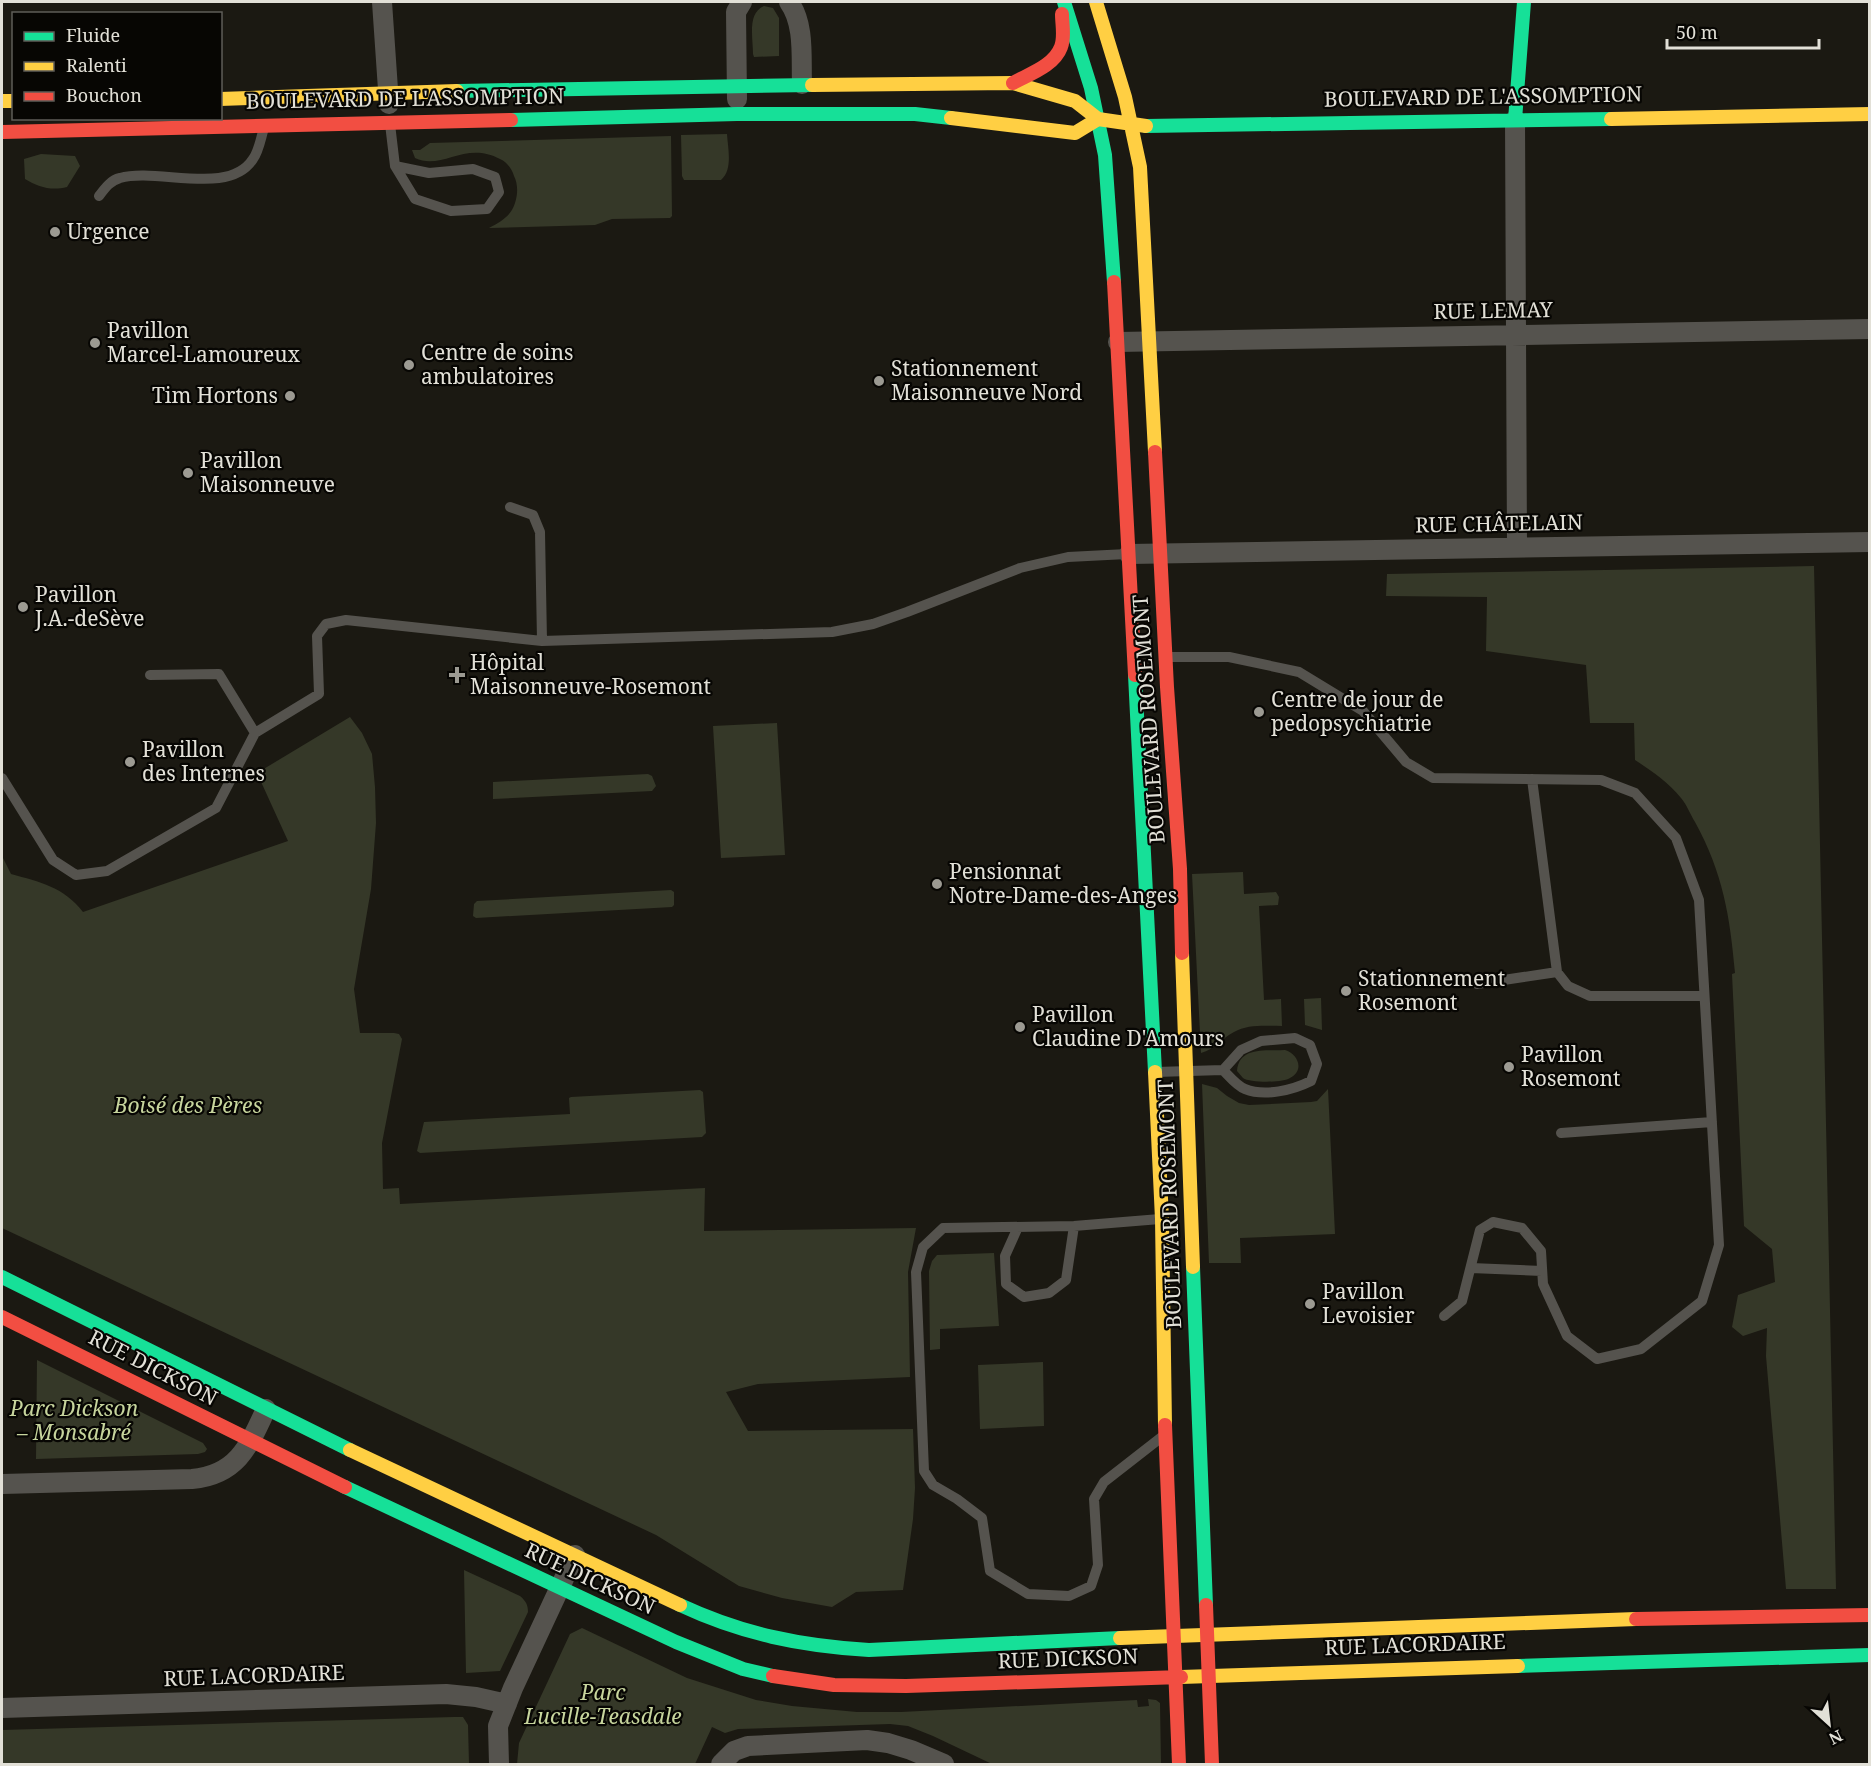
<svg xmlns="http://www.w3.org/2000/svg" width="1871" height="1766" font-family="'Noto Serif',serif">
<rect width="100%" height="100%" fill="#1b1912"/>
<path fill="#353828" d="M764 6 773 8 779 18V56L754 57 753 54C753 38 747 13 764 6Z
M727 134C728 149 733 170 721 180H684L682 176 681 135Z
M671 136 672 216 670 218 612 219 595 225 489 228C501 222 511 216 515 203 518 194 518 184 514 176 512 169 507 162 500 159 465 140 442 171 415 158L412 150H420L430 143Z
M41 154 75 156 80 166 67 187C51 191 38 187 25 179L24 159Z
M1814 566 1836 1589H1786L1766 1356 1767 1328 1743 1336 1732 1327 1738 1295 1775 1282 1772 1249 1744 1226 1732 974 1735 973C1730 916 1723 873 1695 822 1690 814 1687 805 1681 798 1668 782 1652 771 1635 760L1634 723H1590L1586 665 1486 651 1487 597 1386 596 1387 574Z
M350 717 362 733 372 754 375 787 376 823 371 889 354 989 360 1033H394L399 1034 402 1039 382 1143 383 1189 399 1188 400 1204 705 1188 704 1231 916 1228 908 1272 910 1377 758 1384 726 1392 748 1431 913 1429 915 1488 913 1519 903 1590 856 1592 832 1607 782 1598 739 1586 656 1535 2 1228V856L11 874C40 882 64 887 83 912L288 841 257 773Z
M777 723 785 855 721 858 713 726Z
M648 774 652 776 656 786 652 791 493 799V782Z
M1243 872 1244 894 1276 892 1279 897 1278 905 1259 906 1264 1000 1281 999 1282 1026C1266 1026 1248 1024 1234 1032 1222 1038 1215 1049 1201 1053L1192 874Z
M671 890 674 892V905L672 907 476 918 473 916 474 904 477 901Z
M1321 998 1322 1030 1305 1025 1304 999Z
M1285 1050C1298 1054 1305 1070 1290 1078 1283 1083 1250 1083 1243 1078 1241 1076 1239 1073 1237 1071 1239 1046 1266 1051 1285 1050Z
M1202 1084 1217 1088 1227 1096 1239 1103 1249 1105 1311 1102 1317 1101 1328 1089 1335 1234 1240 1238 1241 1263H1209Z
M700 1090 703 1092 706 1133 702 1137 420 1153 417 1151 424 1122 570 1114 569 1098 571 1097Z
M994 1253 999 1326 940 1329V1349L930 1350 929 1271 932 1261 937 1255Z
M37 1360 203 1443 207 1449 205 1452 198 1454 36 1459Z
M1043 1362 1044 1426 980 1429 978 1365Z
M464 1570 520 1596C526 1601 528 1605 528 1612L500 1671 466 1673Z
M582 1628 687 1678 756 1700 792 1706 857 1712H901L1137 1700 1138 1707 1149 1706 1148 1699 1156 1700 1160 1703 1161 1764H992L933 1736 908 1726 890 1724 738 1729 725 1733 712 1727 695 1764H517L519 1743 570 1634Z
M454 1717H463L468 1725 469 1764H2V1730Z"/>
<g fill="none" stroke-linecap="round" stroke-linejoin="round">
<path stroke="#55534e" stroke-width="10" d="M390 124 395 166 415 199 451 211 487 209 499 192 495 177 473 169 429 173 395 166
M99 196C105 188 111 180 120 178 157 167 229 197 253 159 259 151 261 137 264 128
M510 507 533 515 540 532 542 641
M1166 657H1229L1299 672 1363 711 1406 762 1433 778 1601 780 1635 793 1676 838 1699 900 1719 1245 1702 1301 1641 1349 1597 1359 1567 1336 1543 1284 1541 1251 1522 1228 1493 1222 1480 1230 1462 1301 1444 1316
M150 675 219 674 255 733
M2 778 53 860 76 875 107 871 216 808 255 733 319 694 317 636 326 624 346 620 542 641 832 632 873 624 907 612 1020 568 1068 557 1127 554
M1532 779 1557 972 1568 986 1590 996H1704
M1477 984 1557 972
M1156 1072 1223 1070C1229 1076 1237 1086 1245 1089 1265 1097 1293 1090 1311 1081L1317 1064 1310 1045 1295 1038 1261 1041 1241 1050 1223 1070
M1561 1133 1712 1122
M1160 1219 1074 1226 943 1228 923 1247 916 1272 924 1471 933 1485 957 1499 982 1518 990 1571 1028 1594 1069 1596 1091 1586 1098 1565 1094 1499 1104 1482 1163 1436
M1018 1227 1005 1256 1006 1284 1024 1297 1049 1293 1066 1280 1074 1226
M1471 1268 1542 1271"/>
<path stroke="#55534e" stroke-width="20" d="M382 2 389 104
M789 2C805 24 801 58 802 84
M737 99 736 12 742 2
M1515 120 1517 547
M1118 342 1870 329
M1129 554 1870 542
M2 1484 192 1479C237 1475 249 1446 266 1409
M2 1708 446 1694 476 1697 507 1704
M499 1764 498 1726 513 1688 575 1555
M721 1764 734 1751 748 1746 867 1740 888 1743 911 1750 944 1764"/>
<path stroke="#16e098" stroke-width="14" d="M1064 2 1091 88 1105 155 1114 282
M457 91 812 85
M511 120 737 114H915L951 118
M1515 120 1524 2
M1146 126 1611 119
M1135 675 1155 1072
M1193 1267 1206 1605
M2 1277 350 1450
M345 1487 676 1642 743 1669 773 1676
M680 1605C742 1634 801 1646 869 1650L1120 1638
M1518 1666 1870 1655"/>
<path stroke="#ffcf43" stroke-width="14" d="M1096 2 1125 97 1140 167 1155 452
M812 85 1013 83 1075 101 1098 119 1146 126
M220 99 457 91
M2 101H14
M951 118 1075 133 1098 119
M1611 119 1870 114
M1182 953 1193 1267
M1155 1072 1162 1219 1165 1425
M350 1450 680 1605
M1120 1638 1636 1619
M1181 1677 1518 1666"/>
<path stroke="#f24e42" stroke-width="14" d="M1013 83C1029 74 1054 66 1061 47 1065 37 1062 25 1062 14
M2 132 511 120
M1114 282 1135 675
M1155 452 1167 687 1180 869 1182 953
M2 1317 345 1487
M1165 1425 1179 1764
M1206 1605 1212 1764
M1636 1619 1870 1615
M773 1676 834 1685 906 1686 1181 1677"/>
</g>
<g fill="#9c9a92" stroke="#070603" stroke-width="2">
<circle cx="55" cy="232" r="6"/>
<circle cx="95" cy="343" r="6"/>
<circle cx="409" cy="365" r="6"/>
<circle cx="879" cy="381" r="6"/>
<circle cx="290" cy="396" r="6"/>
<circle cx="188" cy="473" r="6"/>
<circle cx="23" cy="607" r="6"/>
<path d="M454 666h6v6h6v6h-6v6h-6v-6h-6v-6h6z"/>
<circle cx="1259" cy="712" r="6"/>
<circle cx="130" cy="762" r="6"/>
<circle cx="937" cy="884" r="6"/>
<circle cx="1346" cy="991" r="6"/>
<circle cx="1020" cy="1027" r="6"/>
<circle cx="1509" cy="1067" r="6"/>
<circle cx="1310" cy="1304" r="6"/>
</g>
<g text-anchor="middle" stroke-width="4.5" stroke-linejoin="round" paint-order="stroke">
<g font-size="21" fill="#e2e0d7" stroke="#070603">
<text transform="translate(1483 97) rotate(-1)" y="7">BOULEVARD DE L'ASSOMPTION</text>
<text transform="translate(405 99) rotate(-1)" y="7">BOULEVARD DE L'ASSOMPTION</text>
<text transform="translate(1493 311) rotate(-1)" y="7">RUE LEMAY</text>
<text transform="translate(1499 524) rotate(-1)" y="7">RUE CHÂTELAIN</text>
<text transform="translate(1149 719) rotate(-94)" y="7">BOULEVARD ROSEMONT</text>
<text transform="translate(1170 1204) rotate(-92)" y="7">BOULEVARD ROSEMONT</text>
<text transform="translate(153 1368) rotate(27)" y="7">RUE DICKSON</text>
<text transform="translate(590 1579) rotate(25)" y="7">RUE DICKSON</text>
<text transform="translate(1415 1645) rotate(-2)" y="7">RUE LACORDAIRE</text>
<text transform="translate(1068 1659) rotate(-2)" y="7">RUE DICKSON</text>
<text transform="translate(254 1676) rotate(-2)" y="7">RUE LACORDAIRE</text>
</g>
<g font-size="21" fill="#e2e0d7" stroke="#070603" text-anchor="start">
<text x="67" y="239">Urgence</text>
<text x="107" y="338">Pavillon<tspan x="107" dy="24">Marcel-Lamoureux</tspan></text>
<text x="421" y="360">Centre de soins<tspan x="421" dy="24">ambulatoires</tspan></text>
<text x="891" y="376">Stationnement<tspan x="891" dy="24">Maisonneuve Nord</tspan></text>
<text x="278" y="403" text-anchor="end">Tim Hortons</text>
<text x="200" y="468">Pavillon<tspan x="200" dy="24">Maisonneuve</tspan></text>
<text x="35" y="602">Pavillon<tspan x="35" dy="24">J.A.-deSève</tspan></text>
<text x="470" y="670">Hôpital<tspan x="470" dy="24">Maisonneuve-Rosemont</tspan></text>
<text x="1271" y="707">Centre de jour de<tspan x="1271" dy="24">pedopsychiatrie</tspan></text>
<text x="142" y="757">Pavillon<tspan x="142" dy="24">des Internes</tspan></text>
<text x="949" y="879">Pensionnat<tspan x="949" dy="24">Notre-Dame-des-Anges</tspan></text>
<text x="1358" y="986">Stationnement<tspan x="1358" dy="24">Rosemont</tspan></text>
<text x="1032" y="1022">Pavillon<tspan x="1032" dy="24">Claudine D'Amours</tspan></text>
<text x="1521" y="1062">Pavillon<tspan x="1521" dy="24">Rosemont</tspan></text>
<text x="1322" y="1299">Pavillon<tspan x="1322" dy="24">Levoisier</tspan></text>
</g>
<g font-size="21" font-style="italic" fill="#c7d59d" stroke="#070603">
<text x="188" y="1113">Boisé des Pères</text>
<text x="74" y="1416">Parc Dickson<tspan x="74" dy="24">– Monsabré</tspan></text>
<text x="603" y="1700">Parc<tspan x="603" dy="24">Lucille-Teasdale</tspan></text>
</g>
</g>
<rect width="1871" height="1766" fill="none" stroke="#e2e0d7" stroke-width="6"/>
<rect x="12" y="12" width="210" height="108" fill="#070603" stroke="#5f5d58" stroke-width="1.5"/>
<rect x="24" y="32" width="30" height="9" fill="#16e098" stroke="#5f5d58" stroke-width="1.5"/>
<text x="66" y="42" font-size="18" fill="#e2e0d7">Fluide</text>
<rect x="24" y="62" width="30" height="9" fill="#ffcf43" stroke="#5f5d58" stroke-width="1.5"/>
<text x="66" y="72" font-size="18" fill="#e2e0d7">Ralenti</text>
<rect x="24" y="92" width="30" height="9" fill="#f24e42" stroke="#5f5d58" stroke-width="1.5"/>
<text x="66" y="102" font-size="18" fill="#e2e0d7">Bouchon</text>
<g transform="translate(1829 1724) rotate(153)" stroke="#070603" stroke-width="4.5" paint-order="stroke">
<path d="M0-4.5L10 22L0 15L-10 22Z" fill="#e2e0d7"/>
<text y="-9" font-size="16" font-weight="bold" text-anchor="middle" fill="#e2e0d7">N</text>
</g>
<path d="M1667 39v9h152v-9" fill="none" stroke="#e2e0d7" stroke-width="3"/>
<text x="1676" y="39" font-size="18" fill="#e2e0d7" stroke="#070603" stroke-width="4.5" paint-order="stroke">50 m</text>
</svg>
